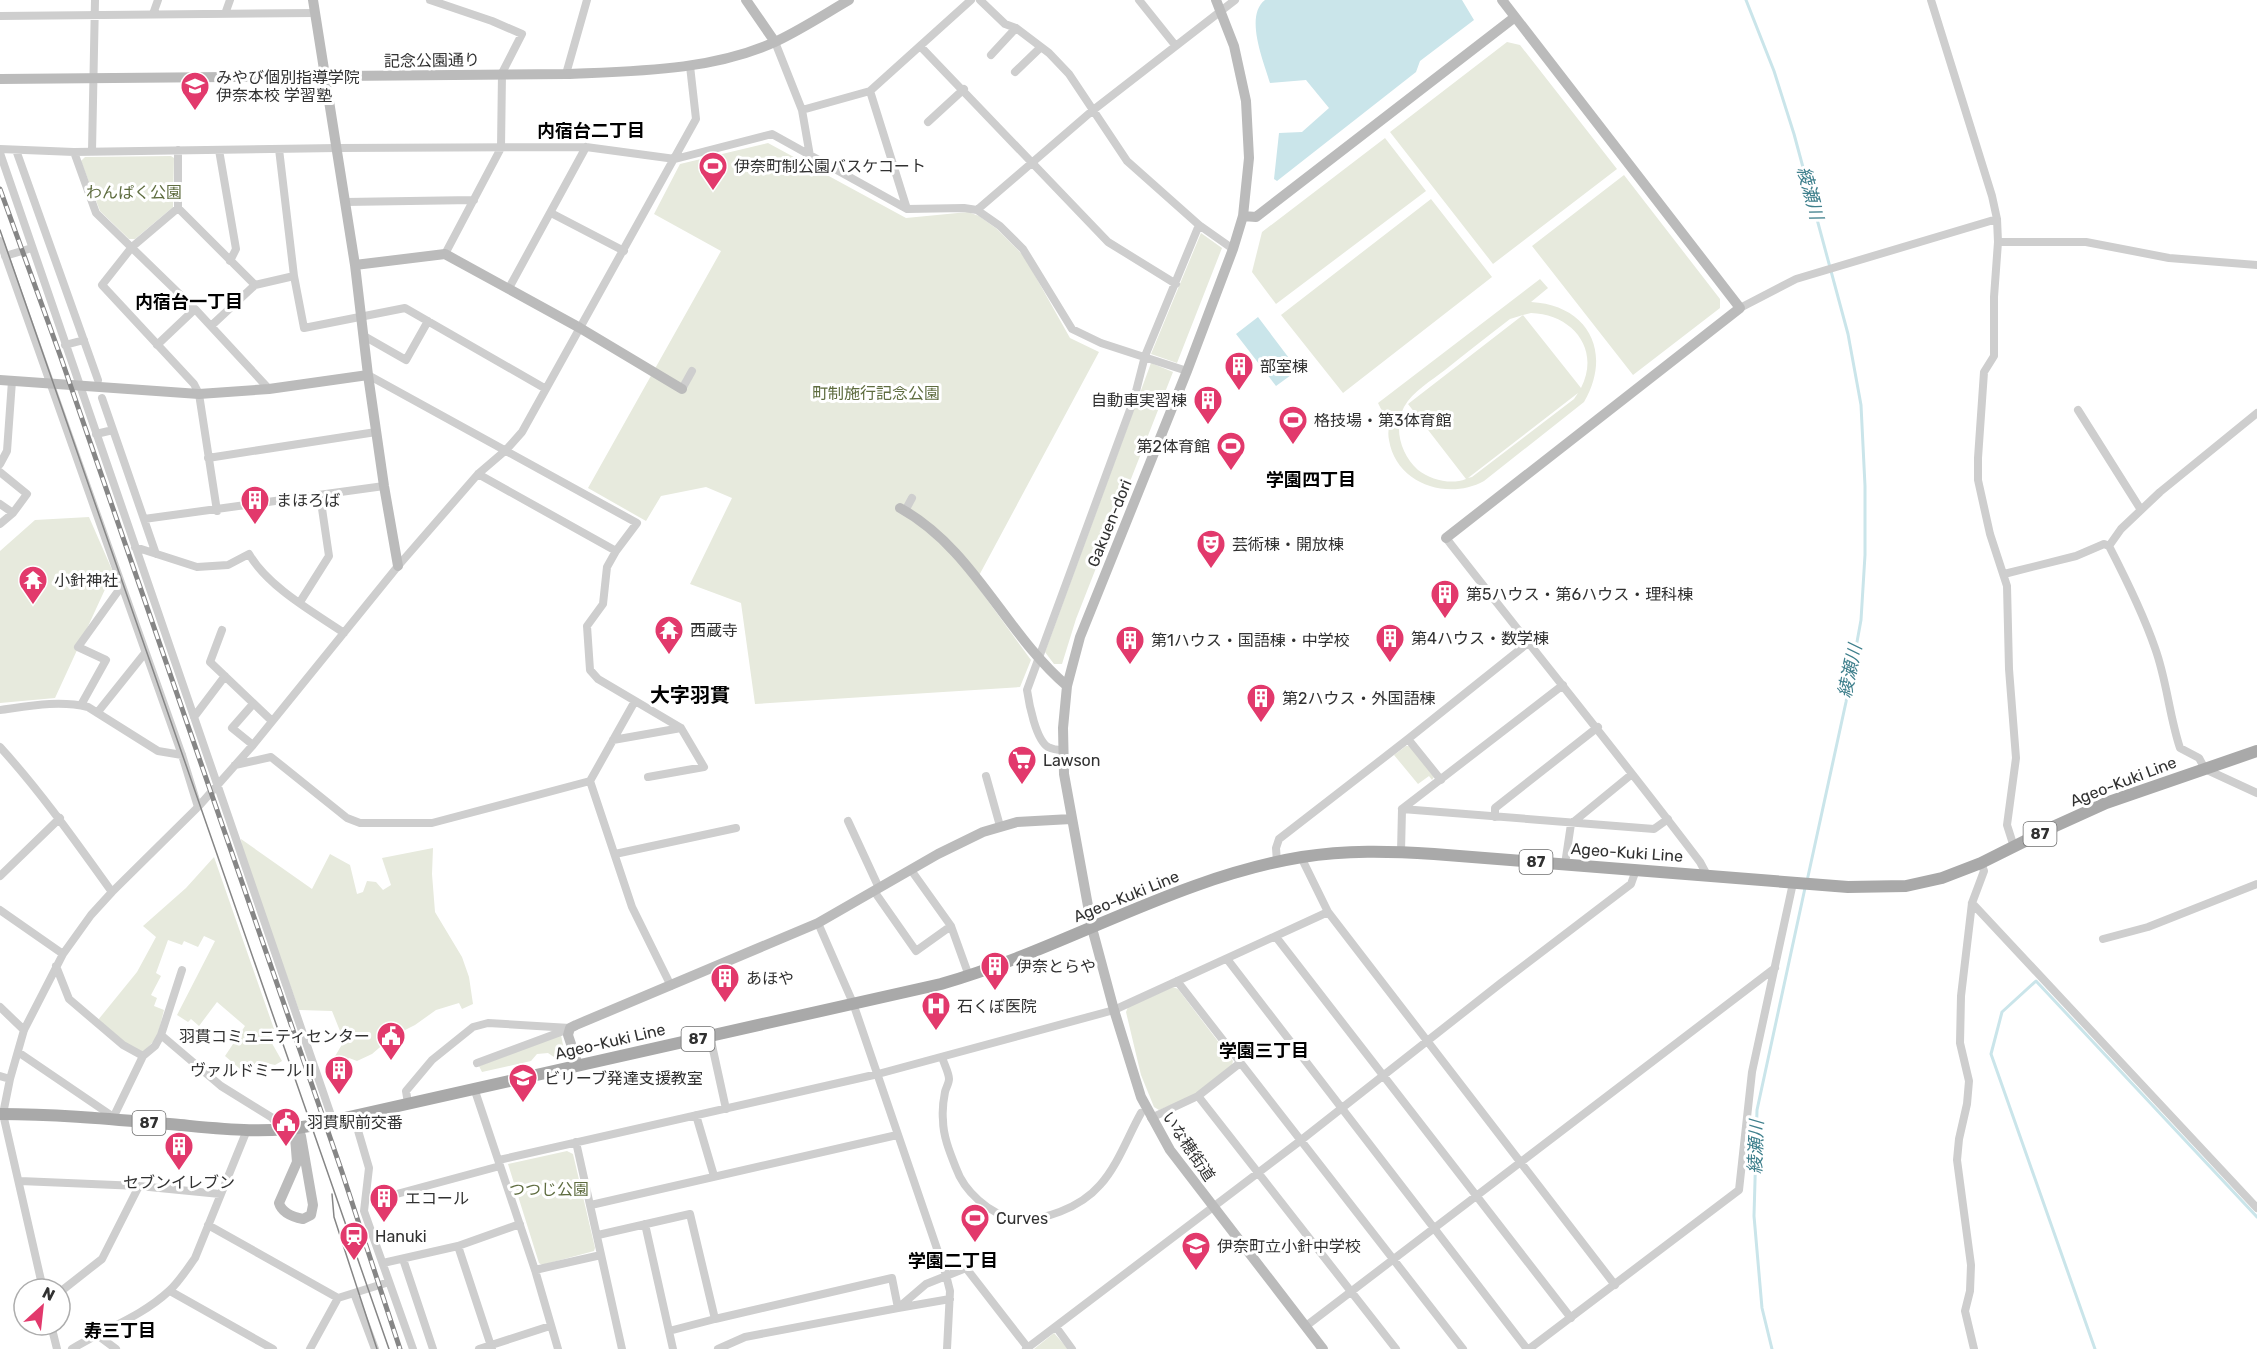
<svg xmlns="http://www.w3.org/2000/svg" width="2257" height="1349" font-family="Rubik,'Noto Sans JP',sans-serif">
<rect width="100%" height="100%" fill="#fff"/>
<path fill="#e7eadd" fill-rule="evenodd" d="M1507 42 1520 45 1617 169 1493 264 1390 132Z
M1385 138 1426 191 1276 304 1252 272 1262 232Z
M768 143 906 218 968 212 979 216 997 229 1024 256 1070 338 1099 352 975 583 1031 660 1020 687 755 704 741 603 690 584 732 498 706 487 661 496 646 521 588 488 721 251 654 214 680 164Z
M171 156 174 158 173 207 135 239H129L100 211 81 161 85 157Z
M1624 175 1720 299V308L1633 375 1532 246Z
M1431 199 1492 277 1343 393 1281 315Z
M1201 233 1222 248 1177 363 1151 354Z
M1540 279 1548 288 1531 302C1588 305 1613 352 1584 402L1484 481C1448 501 1396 484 1389 440 1387 431 1390 421 1392 412L1384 415 1378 403ZM1531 313C1572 314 1601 349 1581 388L1523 315ZM1523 315 1408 404 1466 479C1451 485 1431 480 1418 470 1401 455 1393 428 1404 407 1413 391 1431 381 1445 370 1466 353 1488 336 1510 319ZM1578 393 1574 399 1472 477 1468 478Z
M1151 363 1173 372 1076 619 1062 664H1054L1045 652Z
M89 517 113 572 55 698 0 703V551L35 520Z
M1406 746H1410L1434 777 1432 780 1429 776 1418 784 1394 755Z
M241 839 312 889 330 854 350 865 357 894 363 892 367 881 376 882 383 890 391 885 382 858 433 848 432 874 435 912 462 957 469 977 473 1004 462 1009 459 1003 436 1010 415 1025 393 1036 372 1054 357 1061 349 1058 338 1068 334 1058 344 1041 332 1011 299 1010 242 851Z
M214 857 274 1029 269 1038 282 1061 275 1065 257 1061 246 1074 225 1056 245 1026 217 1002 199 1026 191 1019 188 1022 177 1015 215 941 204 936 198 947 184 941 182 945 168 940 156 973 161 976 151 995 157 998 154 1006 164 1010 157 1038 143 1052 124 1042 98 1020 137 972 156 937 143 926 186 888Z
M1173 987 1178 989 1233 1061 1232 1065 1195 1095 1159 1110 1154 1107 1141 1075 1126 1012 1128 1007Z
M561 1035 564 1050 560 1055 554 1057 548 1053 537 1054 531 1061 482 1072 479 1066Z
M567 1151 573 1154 595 1248 594 1251 542 1265 539 1263 508 1164Z
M1054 1333 1068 1349H1034Z"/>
<path fill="#cae5ea" d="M1265 0H1462L1474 20 1420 61 1416 72 1277 181 1274 179 1279 133 1302 132 1329 108 1306 80 1270 83C1264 62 1244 16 1265 0Z
M1258 317 1298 370 1276 386 1236 334Z"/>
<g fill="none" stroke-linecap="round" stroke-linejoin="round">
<path stroke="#cae5ea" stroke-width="3" d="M1746 0 1774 71 1794 134 1848 334 1861 405 1865 486V555L1861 620 1846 702 1807 881
M1772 1349 1762 1308 1754 1216 1757 1110 1805 888
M2095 1349 1991 1054 2002 1012 2036 981 2257 1217"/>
<path stroke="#cecece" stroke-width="8" d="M430 0 492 21 522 34 502 73 501 148 445 254
M980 0 1005 24 1016 28 1049 53 1069 74 1127 161 1199 225 1233 249
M1139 0 1175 45
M1931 0 1992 196 1997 219 1998 242H2086L2169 258 2257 265
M153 14 158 0
M225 14 230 0
M0 16 315 13
M775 42 802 110 810 156
M920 46 1108 242 1176 284
M991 55 1016 28
M1015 72 1041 47
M566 74 587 0
M870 91 907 209
M802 110 870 91 971 0
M928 122 964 89
M0 149 74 152 337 148 586 147 675 159 772 134 907 209 964 208 977 210 1000 226 1023 249 1072 329 1101 343 1187 371
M279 149 294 276 304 328 405 308 546 389
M16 150 98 380
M178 150V208L255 285
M219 150 236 249 230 261
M92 151 95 0
M74 152 96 213 195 309 269 389
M0 153 333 1121
M345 202 474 200
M178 208 132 247 102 285 194 384 199 394 217 511
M977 210 1092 111 1235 0
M551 213 624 251
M0 241 182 755 198 807
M1998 242 1994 297V356L1984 372 1978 458V480L1990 534 2007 586 2009 669 2016 758 2007 825 2014 847
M5 256 32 248
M509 288 586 147
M1740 308 1796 279 1997 219
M211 326 255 285 294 276
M364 336 406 360 428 321
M65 345 84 340
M157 345 195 309
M368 375 637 523 616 551 478 474
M682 389 692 371
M102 398 156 554
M2078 410 2141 510
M96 434 113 430
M208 458 376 432
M0 464 7 451 12 381
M0 472 27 494 13 513 0 524
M0 504 13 513
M905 511 912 498
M144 519 384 486
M1446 538C1530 646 1617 752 1700 862L1707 875
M2109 546 2121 529 2160 492 2257 413
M135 547 197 567 228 565 249 554C268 587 313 612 344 633
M616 551 607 567 603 604 587 626 590 670 598 679 681 728 704 767 648 777
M2004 574 2076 556 2104 544 2109 546C2126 579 2143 613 2155 648 2167 681 2169 715 2180 748L2199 758 2205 769 2257 793
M300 602 329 556 320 495
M222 630 210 662 272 721
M253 704 232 728 253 745
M81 705 106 660 78 647 121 587
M0 710C29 706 59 700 88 707L158 751 182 755
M97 713 145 653
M194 717 225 676
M1408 739 1441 780
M613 740 681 728
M0 747C41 792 76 842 112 892
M1062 750C1059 750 1052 749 1048 747 1036 740 1029 704 1027 690L1134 399 1145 356 1199 225
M235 765 271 757 347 818 360 823H432L590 781 635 701
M986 776 1000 826
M590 781 632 907 671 986
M1402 809 1654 829 1668 819
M1402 809 1563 685
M1495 817V808L1598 727
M848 821 879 888
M1401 852 1402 809
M615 854 736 828
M1301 857 1328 912 1615 1285
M1277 862 1276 848 1279 839 1408 739 1528 643
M1565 864 1571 824 1632 774
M0 876 60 818
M874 891 916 951 951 926 911 870
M1972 903 2257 1208
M0 910 63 954
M818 923 853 1003 946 1275 950 1291 947 1349
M951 926 969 976
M1276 937 1571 1318
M2103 939 2148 927 2257 884
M1227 959 1527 1349
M56 966 69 999 123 1045 143 1056
M1177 981 1463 1349
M0 1007 24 1030
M161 1035 182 970
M710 1036 726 1109
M18 1052 112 1116
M942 1057C944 1064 949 1073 949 1079 949 1083 946 1088 945 1092 943 1102 942 1110 943 1120 943 1136 950 1153 956 1168 964 1191 989 1214 1013 1218 1042 1223 1081 1207 1100 1185 1118 1165 1128 1136 1141 1113
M477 1063 566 1030
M0 1076 10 1079
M474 1088 535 1270 558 1349
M1198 1096 1396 1349
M408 1103 406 1091 432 1060 473 1027 488 1023 570 1028
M696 1115 714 1176
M354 1117 369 1168 364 1211 413 1349
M1151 1118 1198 1096 1240 1063
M112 1120 143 1056 155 1046 161 1035 221 1086 271 1117 283 1130
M576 1142 622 1349
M499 1160 878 1074 1114 1010 1328 912
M20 1181 139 1186 220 1194
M366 1195 382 1198 500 1166
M591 1205 897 1135
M645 1224 673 1349
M208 1225 338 1298 389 1282
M598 1235 690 1214 715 1319 892 1278 898 1308 950 1299
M458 1246 492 1349
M403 1259 433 1349
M383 1263 458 1246 520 1224
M535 1270 601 1255
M43 1289 3 1114 10 1079 24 1030 63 954 91 915 112 892 198 807 253 745 398 566 478 474 506 450 522 432 696 119 690 66
M170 1291 273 1349
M60 1292 102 1259 139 1186
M354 1293 375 1349
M51 1325 57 1349
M1306 1326 1775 968
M1056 1327 1072 1349
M669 1331 715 1319
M96 1334 116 1349
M72 1349C104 1329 141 1317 169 1291 179 1282 187 1269 195 1258L247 1130
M310 1349 338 1298
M479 1349 550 1326
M718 1349 745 1337 898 1308 926 1284 966 1268 1028 1348
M1026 1349 1300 1141 1501 983 1631 884 1636 870
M1529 1349 1739 1190 1752 1072 1793 883
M1974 1349 1965 1311 1970 1291 1971 1265 1957 1160 1959 1139 1967 1104 1969 1081 1960 1043 1961 996 1972 903 1984 871 1981 863"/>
<path stroke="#bbb" stroke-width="10" d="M313 0 355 265 368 375 384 486 398 566
M746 0 775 42
M1216 0 1234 46 1246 101 1249 158 1243 216 1233 249 1187 371 1080 637 1067 686 1063 728 1064 774 1092 928 1114 1010 1141 1097 1170 1150 1323 1349
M0 79 566 74C636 71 712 71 777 41 802 29 825 14 849 0
M1243 216 1256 217 1515 17
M355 265 445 254 580 328 682 389
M0 380 199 394 269 389 368 375
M900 508C974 549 1005 633 1067 686
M1446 538 1740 308 1502 0
M578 1065 568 1035 570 1028 576 1025 818 923 938 854 983 832 1017 822 1071 819
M297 1128 301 1136 313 1205 311 1215 303 1219C293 1217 282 1213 279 1203L297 1162 295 1137Z"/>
<path stroke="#a9a9a9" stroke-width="12" d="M0 1114C60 1114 120 1120 180 1125 223 1129 266 1134 309 1126L941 984C1064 949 1175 878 1302 857 1346 850 1389 851 1434 854L1848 887 1906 886 1942 878 1981 863 2053 827 2106 803 2257 751"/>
<path stroke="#868686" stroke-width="1.5" d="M0 230 389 1349
M332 1194 334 1217 377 1349"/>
<g stroke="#868686" stroke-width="5">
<path id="rail" d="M0 189 60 355 342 1172 400 1349"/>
</g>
<use href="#rail" stroke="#fff" stroke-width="3" stroke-dasharray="9" stroke-linecap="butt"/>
</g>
<defs>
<g id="school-pin" transform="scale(1.5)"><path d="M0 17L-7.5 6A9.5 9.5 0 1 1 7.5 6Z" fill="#e2396c" stroke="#fff"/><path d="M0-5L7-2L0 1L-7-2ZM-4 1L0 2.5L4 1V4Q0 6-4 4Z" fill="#fff"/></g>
<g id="stadium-pin" transform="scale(1.5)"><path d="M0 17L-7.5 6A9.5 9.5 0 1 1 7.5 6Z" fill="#e2396c" stroke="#fff"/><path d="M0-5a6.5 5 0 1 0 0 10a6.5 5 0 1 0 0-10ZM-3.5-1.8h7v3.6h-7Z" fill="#fff"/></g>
<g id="building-pin" transform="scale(1.5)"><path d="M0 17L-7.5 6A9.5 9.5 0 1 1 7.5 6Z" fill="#e2396c" stroke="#fff"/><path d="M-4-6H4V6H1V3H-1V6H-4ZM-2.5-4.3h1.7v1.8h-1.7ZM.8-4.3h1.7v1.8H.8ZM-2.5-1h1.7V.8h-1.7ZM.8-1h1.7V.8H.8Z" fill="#fff"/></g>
<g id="theatre-pin" transform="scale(1.5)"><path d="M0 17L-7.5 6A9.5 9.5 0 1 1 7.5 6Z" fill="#e2396c" stroke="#fff"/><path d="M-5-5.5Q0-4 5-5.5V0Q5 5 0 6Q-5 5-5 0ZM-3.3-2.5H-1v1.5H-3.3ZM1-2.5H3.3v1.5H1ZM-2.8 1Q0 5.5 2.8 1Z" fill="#fff"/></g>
<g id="temple-pin" transform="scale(1.5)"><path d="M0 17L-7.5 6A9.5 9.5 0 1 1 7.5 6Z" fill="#e2396c" stroke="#fff"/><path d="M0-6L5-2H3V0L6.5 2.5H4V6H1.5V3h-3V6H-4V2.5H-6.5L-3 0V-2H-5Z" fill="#fff"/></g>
<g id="supermarket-pin" transform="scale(1.5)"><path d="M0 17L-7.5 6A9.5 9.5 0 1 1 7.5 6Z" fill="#e2396c" stroke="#fff"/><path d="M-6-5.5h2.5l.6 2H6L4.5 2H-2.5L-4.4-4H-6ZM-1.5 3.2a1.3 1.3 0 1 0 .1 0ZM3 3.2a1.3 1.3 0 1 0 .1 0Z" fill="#fff"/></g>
<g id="hospital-pin" transform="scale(1.5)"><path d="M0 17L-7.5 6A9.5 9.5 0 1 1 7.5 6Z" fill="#e2396c" stroke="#fff"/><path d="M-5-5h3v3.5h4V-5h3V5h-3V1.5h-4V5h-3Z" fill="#fff"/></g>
<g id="civic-pin" transform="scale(1.5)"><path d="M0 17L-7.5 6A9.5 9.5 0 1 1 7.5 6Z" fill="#e2396c" stroke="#fff"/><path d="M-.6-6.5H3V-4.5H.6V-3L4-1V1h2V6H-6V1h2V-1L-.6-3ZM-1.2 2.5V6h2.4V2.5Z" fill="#fff"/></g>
<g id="station-pin" transform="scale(1.5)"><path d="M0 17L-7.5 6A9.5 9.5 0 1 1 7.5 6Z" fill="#e2396c" stroke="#fff"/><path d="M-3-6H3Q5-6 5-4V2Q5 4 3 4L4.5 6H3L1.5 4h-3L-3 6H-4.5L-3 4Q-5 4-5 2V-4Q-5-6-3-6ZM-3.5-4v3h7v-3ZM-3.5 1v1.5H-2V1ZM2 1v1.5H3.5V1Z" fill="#fff"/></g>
</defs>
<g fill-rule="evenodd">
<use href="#school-pin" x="195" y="86"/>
<use href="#stadium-pin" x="713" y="166"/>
<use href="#building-pin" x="1239" y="366"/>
<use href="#building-pin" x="1208" y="400"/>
<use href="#stadium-pin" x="1293" y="420"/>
<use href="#stadium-pin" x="1231" y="446"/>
<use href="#building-pin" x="255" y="500"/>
<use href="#theatre-pin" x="1211" y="544"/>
<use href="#temple-pin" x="33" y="580"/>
<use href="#building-pin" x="1445" y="594"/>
<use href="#temple-pin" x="669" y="630"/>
<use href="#building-pin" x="1390" y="638"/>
<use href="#building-pin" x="1130" y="640"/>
<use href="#building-pin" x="1261" y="698"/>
<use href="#supermarket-pin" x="1022" y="760"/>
<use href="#building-pin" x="995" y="966"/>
<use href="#building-pin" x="725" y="978"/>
<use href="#hospital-pin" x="936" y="1006"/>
<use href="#civic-pin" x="391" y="1036"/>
<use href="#building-pin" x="339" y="1070"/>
<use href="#school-pin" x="523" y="1078"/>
<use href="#civic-pin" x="286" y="1122"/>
<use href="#building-pin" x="179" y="1146"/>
<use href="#building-pin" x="384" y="1198"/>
<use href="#stadium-pin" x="975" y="1218"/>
<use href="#station-pin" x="354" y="1236"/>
<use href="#school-pin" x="1196" y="1246"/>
</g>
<g text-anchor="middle" stroke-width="6" stroke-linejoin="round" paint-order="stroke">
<g fill="#fff" stroke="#6f6f6f" stroke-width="1.5">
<rect x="2023.5" y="822" width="33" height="24" rx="4.5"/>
<rect x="1519.5" y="850" width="33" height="24" rx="4.5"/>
<rect x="681.5" y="1027" width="33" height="24" rx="4.5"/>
<rect x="132.5" y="1111" width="33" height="24" rx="4.5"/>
</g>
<g font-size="15" font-weight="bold" fill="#313131">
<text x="2040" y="839">87</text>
<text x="1536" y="867">87</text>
<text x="698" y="1044">87</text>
<text x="149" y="1128">87</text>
</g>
<g font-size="16" fill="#313131" stroke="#fff">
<text transform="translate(432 60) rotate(-1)" y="6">記念公園通り</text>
<text transform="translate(1109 523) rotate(-68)" y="6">Gakuen-dori</text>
<text transform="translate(2123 781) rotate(-21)" y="6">Ageo-Kuki Line</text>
<text transform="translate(1627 852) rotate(4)" y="6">Ageo-Kuki Line</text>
<text transform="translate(1126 896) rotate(-22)" y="6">Ageo-Kuki Line</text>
<text transform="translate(610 1041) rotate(-13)" y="6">Ageo-Kuki Line</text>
<text transform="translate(1189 1146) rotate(56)" y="6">いな穂街道</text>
</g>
<g font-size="16" fill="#313131" stroke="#fff" text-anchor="start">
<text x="216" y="83">みやび個別指導学院<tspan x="216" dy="18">伊奈本校 学習塾</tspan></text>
<text x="734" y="172">伊奈町制公園バスケコート</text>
<text x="1260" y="372">部室棟</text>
<text x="1187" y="406" text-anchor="end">自動車実習棟</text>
<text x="1314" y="426">格技場・第3体育館</text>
<text x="1210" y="452" text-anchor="end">第2体育館</text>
<text x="276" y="506">まほろば</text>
<text x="1232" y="550">芸術棟・開放棟</text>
<text x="54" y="586">小針神社</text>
<text x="1466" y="600">第5ハウス・第6ハウス・理科棟</text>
<text x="690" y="636">西蔵寺</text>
<text x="1411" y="644">第4ハウス・数学棟</text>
<text x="1151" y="646">第1ハウス・国語棟・中学校</text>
<text x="1282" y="704">第2ハウス・外国語棟</text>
<text x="1043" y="766">Lawson</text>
<text x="1016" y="972">伊奈とらや</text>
<text x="746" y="984">あほや</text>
<text x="957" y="1012">石くぼ医院</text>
<text x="370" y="1042" text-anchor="end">羽貫コミュニティセンター</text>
<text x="318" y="1076" text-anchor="end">ヴァルドミールⅡ</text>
<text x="544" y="1084">ビリーブ発達支援教室</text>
<text x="307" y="1128">羽貫駅前交番</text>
<text x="179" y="1188" text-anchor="middle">セブンイレブン</text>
<text x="405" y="1204">エコール</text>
<text x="996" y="1224">Curves</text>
<text x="375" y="1242">Hanuki</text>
<text x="1217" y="1252">伊奈町立小針中学校</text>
</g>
<g font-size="16" fill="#5e6c3f" stroke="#fff">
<text x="134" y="198">わんぱく公園</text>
<text x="876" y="399">町制施行記念公園</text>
<text x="549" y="1195">つつじ公園</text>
</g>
<g font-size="18" font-weight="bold" fill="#000" stroke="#fff">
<text x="591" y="137">内宿台二丁目</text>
<text x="189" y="308">内宿台一丁目</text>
<text x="1311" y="486">学園四丁目</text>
<text x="1264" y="1057">学園三丁目</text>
<text x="953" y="1267">学園二丁目</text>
<text x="120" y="1337">寿三丁目</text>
</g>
<g font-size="18" font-style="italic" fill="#3e7f8c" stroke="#fff">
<text transform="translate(1810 193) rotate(75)" y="6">綾瀬川</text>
<text transform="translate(1850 671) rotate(-78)" y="6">綾瀬川</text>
<text transform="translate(1756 1147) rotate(-88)" y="6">綾瀬川</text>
</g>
<g font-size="20" font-weight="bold" fill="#000" stroke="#fff">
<text x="690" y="702">大字羽貫</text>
</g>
</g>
<g transform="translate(42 1307) rotate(27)"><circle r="28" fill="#ffffff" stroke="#adadad" stroke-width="1.5"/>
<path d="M0-4.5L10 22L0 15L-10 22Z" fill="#e2396c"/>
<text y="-9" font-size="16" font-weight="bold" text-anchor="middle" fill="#313131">N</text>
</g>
</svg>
